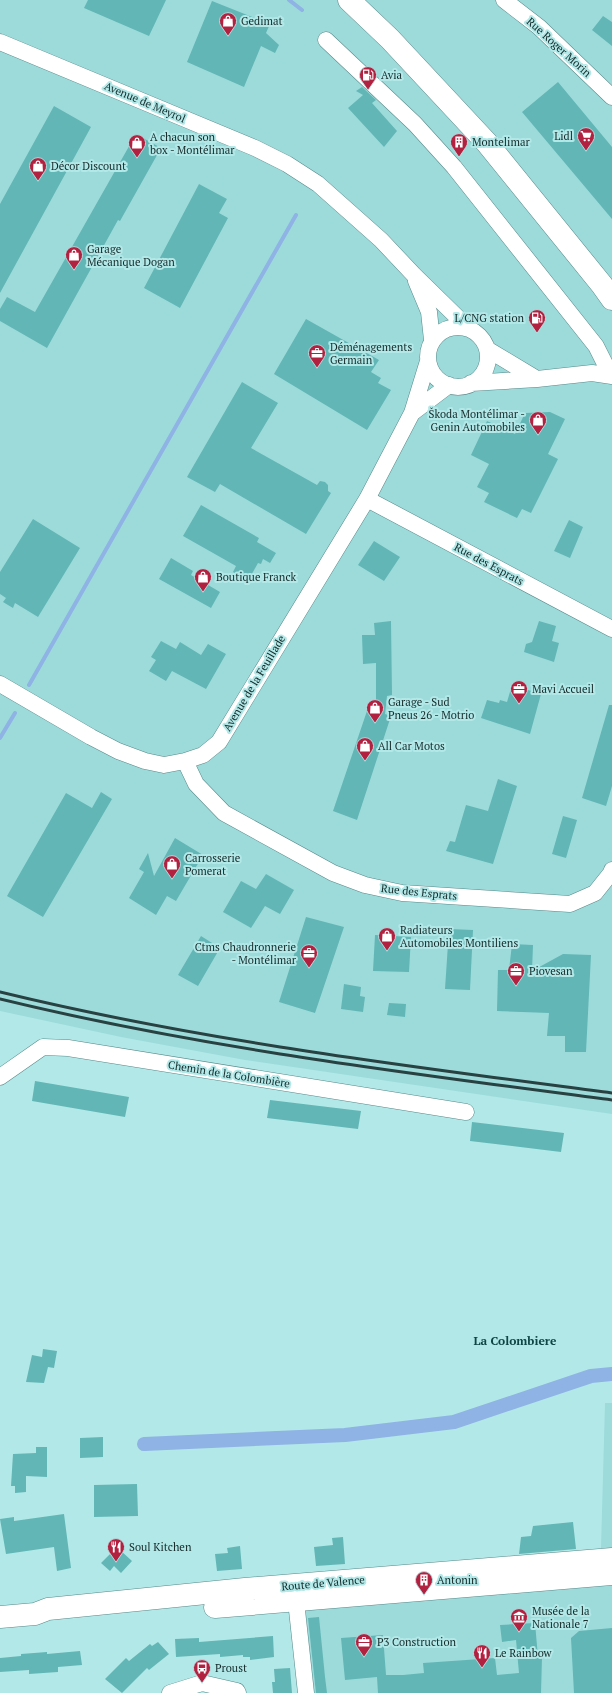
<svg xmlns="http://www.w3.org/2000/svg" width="612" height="1693" font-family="'PT Serif',serif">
<rect width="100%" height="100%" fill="#b3e8e8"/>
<path fill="#9ddbdb" d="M0 0H612V1114L245 1060 121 1037 0 1011Z
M605 1403H612V1693H310L301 1607 600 1583Z"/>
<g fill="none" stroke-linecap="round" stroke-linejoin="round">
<path stroke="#8eb3e4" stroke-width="4" d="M289 0 302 10
M29 685 296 215
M0 738 15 713"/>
<path stroke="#8eb3e4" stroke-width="14" d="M144 1444 345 1435 454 1422 591 1376 612 1374"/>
</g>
<path fill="#62b6b6" d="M88 0H166L149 36 84 8Z
M212 1 270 24 266 33 279 45 275 53 261 46 244 87 187 62Z
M603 16 612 22V46L592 30Z
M558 82 612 147V219L522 112Z
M362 87 376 100 372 103 397 131 384 147 348 108 363 95 356 91Z
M54 106 91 127 0 293V204Z
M136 134 161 148 120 221 118 220 47 348 0 321V309L7 297 35 312Z
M199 184 227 199 219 213 228 218 180 308 144 288Z
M306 319 379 360 371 372 381 378 378 383 391 390 367 430 274 374Z
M242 382 278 403 251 448 317 485 320 481 325 482 328 485V491L331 493 306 534 220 484 215 492 187 477Z
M550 412 565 419 548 454 558 459 531 513 522 509 517 518 484 502 489 493 477 487 489 464 471 455 487 421 515 434 525 413Z
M201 505 259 538 257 542 276 553 270 563 263 559 261 564 258 563 248 581 233 572 236 566 183 536Z
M33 519 80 548 38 617 15 603 13 608 3 602 6 598 0 594V572Z
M569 520 583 527 570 558 554 551Z
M374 541 400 557 384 581 358 565Z
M171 558 193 571 191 575 220 592 211 608 159 579Z
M391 621 392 695 387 696 385 714 391 716 357 820 333 811 368 708 376 711V663L363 664 362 635H375L374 623Z
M539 621 556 626 552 641 559 643 554 662 524 652 526 644 532 642Z
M161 641 176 649 180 642 201 655 208 644 226 654 206 689 172 671 166 681 149 671 156 660 151 657Z
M512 685 541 694 530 734 481 718 487 700 499 703 500 700 507 702Z
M609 705H612V786L606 806 582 798Z
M498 779 517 786 493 864 446 851 450 841 455 842 466 805 488 811Z
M101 792 112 799 43 917 7 896 66 793 92 808Z
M563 816 577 820 566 858 552 854Z
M175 838 203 855 176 901 167 896 156 915 129 898 144 872 139 869 148 853 154 876Z
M266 874 294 890 280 914 265 906 251 928 223 912 241 881 256 889Z
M306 917 344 927 315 1013 279 1002Z
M449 929 473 930 470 990 445 989Z
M375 935 411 937 409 972 373 971Z
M201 936 220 948 198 986 178 975Z
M512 944 533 945 532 971 563 954 591 955 586 1052H565V1036H547L549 1013 497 1011 498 970H509Z
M344 984 361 987 360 996 365 997 363 1012 341 1009Z
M389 1003 406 1004 405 1017 387 1015Z
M35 1081 129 1097 125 1117 32 1101Z
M270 1100 361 1111 358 1129 267 1118Z
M472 1122 564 1133 561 1152 470 1141Z
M43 1349 57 1351 54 1368 48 1367 44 1383 26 1382 32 1355 42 1357Z
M103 1437V1457L80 1458V1438Z
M36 1447H47V1477L26 1476V1492L15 1493V1486H11L13 1454 36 1453Z
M137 1484 138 1516 94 1517V1485Z
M64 1514 71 1568 57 1571 54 1547 6 1554 0 1519 14 1517V1521Z
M573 1522 576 1549 519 1554 521 1537 531 1536 533 1526Z
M343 1537 345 1564 316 1566 314 1547 333 1545 332 1538Z
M240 1546 242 1569 217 1571 215 1554 228 1553 227 1548Z
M120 1550 132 1561 121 1573 114 1566 110 1571 101 1563 111 1553 114 1557Z
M319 1617 325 1677 327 1693H316L308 1618Z
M535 1623 538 1657H542L541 1693H378L377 1677 345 1680 341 1638 383 1635 386 1675H403L424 1673 423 1663 495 1658 497 1675 519 1673 516 1640 502 1642 500 1625Z
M612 1628V1693H574L571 1638 579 1631Z
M273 1636 274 1657 250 1660V1657H243V1655L220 1657V1654L176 1657 175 1639 199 1638V1642Z
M158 1642 169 1654 149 1670 147 1668 122 1693 105 1679 126 1658 129 1661 150 1644 152 1646Z
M80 1651 82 1665 58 1667V1672L29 1674V1670L0 1672V1658L21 1656V1654L47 1652V1654Z
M290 1668 292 1693H273L272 1682H275L274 1669Z"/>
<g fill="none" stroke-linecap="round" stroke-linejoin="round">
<g stroke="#578989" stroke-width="17">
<path id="street" d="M504 0 539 27 612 97
M326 40 415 124 454 167 596 346 611 376
M0 42 255 148 287 164 318 184 381 240 414 275 457 317 464 327
M416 281 429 312 432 340
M428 357a30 30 0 1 1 60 0a30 30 0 1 1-60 0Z
M487 349 537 379
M471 383 537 379 592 373 612 376
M412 413 449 385
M367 499 612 629
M0 684 91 737 118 751 145 761 164 765 185 761 203 755 219 742 367 499 412 413 428 361
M185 761 196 784 224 813 333 873 365 885 402 893 570 904 595 893 611 873 612 870
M0 1077 43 1047 68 1048 466 1112
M296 1601 306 1693
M170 1693 202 1683 237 1691 238 1693"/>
</g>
<g stroke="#578989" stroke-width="23">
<path id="secondary" d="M215 1607 612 1574
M0 1617 35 1614 48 1609 245 1589 612 1559"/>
</g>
<g stroke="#578989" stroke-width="23">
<path id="primary" d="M349 0 390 39 487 143 602 285 612 299"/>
</g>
<use href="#street" stroke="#fff" stroke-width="16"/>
<use href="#secondary" stroke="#fff" stroke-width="22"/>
<use href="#primary" stroke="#fff" stroke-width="22"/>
<path stroke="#284141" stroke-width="3" d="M0 992C201 1041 407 1066 612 1093
M0 999C201 1048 407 1073 612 1100"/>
</g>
<defs>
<g id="shop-pin" transform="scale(0.9)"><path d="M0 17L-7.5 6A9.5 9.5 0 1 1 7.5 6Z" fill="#b32140" stroke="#b3e8e8"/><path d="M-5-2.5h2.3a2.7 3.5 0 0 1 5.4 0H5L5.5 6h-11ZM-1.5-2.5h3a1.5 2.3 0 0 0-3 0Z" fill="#fff"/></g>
<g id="fuel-pin" transform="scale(0.9)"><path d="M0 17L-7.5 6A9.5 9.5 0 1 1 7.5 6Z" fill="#b32140" stroke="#b3e8e8"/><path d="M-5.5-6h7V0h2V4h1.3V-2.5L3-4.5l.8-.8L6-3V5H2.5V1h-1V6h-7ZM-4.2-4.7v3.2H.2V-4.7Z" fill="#fff"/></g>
<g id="supermarket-pin" transform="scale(0.9)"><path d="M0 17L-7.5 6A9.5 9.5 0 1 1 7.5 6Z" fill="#b32140" stroke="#b3e8e8"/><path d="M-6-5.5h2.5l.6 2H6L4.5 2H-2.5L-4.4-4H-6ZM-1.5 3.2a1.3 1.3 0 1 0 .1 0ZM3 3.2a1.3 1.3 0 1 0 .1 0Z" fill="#fff"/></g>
<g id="building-pin" transform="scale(0.9)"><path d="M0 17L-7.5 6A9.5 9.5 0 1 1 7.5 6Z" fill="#b32140" stroke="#b3e8e8"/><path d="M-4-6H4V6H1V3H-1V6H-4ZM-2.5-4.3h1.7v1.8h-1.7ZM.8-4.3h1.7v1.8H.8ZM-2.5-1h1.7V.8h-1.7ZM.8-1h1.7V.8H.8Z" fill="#fff"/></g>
<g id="office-pin" transform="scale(0.9)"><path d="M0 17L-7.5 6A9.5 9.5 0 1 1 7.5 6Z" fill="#b32140" stroke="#b3e8e8"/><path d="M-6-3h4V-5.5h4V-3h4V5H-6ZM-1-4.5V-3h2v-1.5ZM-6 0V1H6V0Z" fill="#fff"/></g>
<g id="restaurant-pin" transform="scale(0.9)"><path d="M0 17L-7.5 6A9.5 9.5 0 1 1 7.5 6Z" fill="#b32140" stroke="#b3e8e8"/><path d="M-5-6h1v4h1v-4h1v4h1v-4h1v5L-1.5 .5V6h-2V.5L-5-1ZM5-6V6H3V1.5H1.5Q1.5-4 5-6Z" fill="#fff"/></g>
<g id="museum-pin" transform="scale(0.9)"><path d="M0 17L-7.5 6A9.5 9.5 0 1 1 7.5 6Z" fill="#b32140" stroke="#b3e8e8"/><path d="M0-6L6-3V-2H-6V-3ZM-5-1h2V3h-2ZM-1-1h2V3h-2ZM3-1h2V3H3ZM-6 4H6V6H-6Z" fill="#fff"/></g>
<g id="bus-pin" transform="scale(0.9)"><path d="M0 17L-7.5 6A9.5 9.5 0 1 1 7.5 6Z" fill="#b32140" stroke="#b3e8e8"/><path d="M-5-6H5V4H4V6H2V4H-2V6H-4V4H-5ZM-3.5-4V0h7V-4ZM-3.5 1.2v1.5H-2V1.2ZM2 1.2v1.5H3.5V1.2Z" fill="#fff"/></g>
</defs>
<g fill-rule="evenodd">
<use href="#shop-pin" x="228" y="21"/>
<use href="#fuel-pin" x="368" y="75"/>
<use href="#supermarket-pin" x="586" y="136"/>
<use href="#building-pin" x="459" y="142"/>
<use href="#shop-pin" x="137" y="143"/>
<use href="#shop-pin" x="38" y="166"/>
<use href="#shop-pin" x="74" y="255"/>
<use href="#fuel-pin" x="537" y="318"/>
<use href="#office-pin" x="317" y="353"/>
<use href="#shop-pin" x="538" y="420"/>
<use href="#shop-pin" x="203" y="577"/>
<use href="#office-pin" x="519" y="689"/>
<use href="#shop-pin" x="375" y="708"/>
<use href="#shop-pin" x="365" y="746"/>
<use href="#shop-pin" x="172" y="864"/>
<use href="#shop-pin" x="387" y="936"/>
<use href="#office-pin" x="309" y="953"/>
<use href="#office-pin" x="516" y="971"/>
<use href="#restaurant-pin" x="116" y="1547"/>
<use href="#building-pin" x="424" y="1580"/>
<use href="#museum-pin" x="519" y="1617"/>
<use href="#office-pin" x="364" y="1642"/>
<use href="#restaurant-pin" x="482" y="1653"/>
<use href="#bus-pin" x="202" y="1668"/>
</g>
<g text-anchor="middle" stroke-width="4" stroke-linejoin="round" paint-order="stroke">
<g font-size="11" fill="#152a2a" stroke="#b3e8e8" text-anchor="start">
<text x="241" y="25">Gedimat</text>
<text x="381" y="79">Avia</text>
<text x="573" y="140" text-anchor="end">Lidl</text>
<text x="150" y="141">A chacun son<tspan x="150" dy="13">box - Montélimar</tspan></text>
<text x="472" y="146">Montelimar</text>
<text x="51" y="170">Décor Discount</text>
<text x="87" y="253">Garage<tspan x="87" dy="13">Mécanique Dogan</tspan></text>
<text x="524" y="322" text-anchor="end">L/CNG station</text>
<text x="330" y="351">Déménagements<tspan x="330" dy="13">Germain</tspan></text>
<text x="525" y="418" text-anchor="end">Škoda Montélimar -<tspan x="525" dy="13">Genin Automobiles</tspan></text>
<text x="216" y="581">Boutique Franck</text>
<text x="532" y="693">Mavi Accueil</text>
<text x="388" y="706">Garage - Sud<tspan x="388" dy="13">Pneus 26 - Motrio</tspan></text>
<text x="378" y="750">All Car Motos</text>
<text x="185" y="862">Carrosserie<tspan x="185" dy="13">Pomerat</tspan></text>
<text x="400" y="934">Radiateurs<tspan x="400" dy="13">Automobiles Montiliens</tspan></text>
<text x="296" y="951" text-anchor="end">Ctms Chaudronnerie<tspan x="296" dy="13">- Montélimar</tspan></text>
<text x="529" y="975">Piovesan</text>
<text x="129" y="1551">Soul Kitchen</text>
<text x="437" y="1584">Antonin</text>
<text x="532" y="1615">Musée de la<tspan x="532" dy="13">Nationale 7</tspan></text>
<text x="377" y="1646">P3 Construction</text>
<text x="495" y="1657">Le Rainbow</text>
<text x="215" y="1672">Proust</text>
</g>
<g font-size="11" fill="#152a2a" stroke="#b3e8e8">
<text transform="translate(559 47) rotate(42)" y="4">Rue Roger Morin</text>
<text transform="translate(145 102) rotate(23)" y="4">Avenue de Meyrol</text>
<text transform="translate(489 564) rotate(28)" y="4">Rue des Esprats</text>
<text transform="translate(254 683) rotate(-59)" y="4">Avenue de la Feuillade</text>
<text transform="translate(419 892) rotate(6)" y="4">Rue des Esprats</text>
<text transform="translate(229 1074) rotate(9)" y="4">Chemin de la Colombière</text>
<text transform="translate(323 1583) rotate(-5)" y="4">Route de Valence</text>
</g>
<g font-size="12" font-weight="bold" fill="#104546" stroke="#b3e8e8">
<text x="515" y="1345">La Colombiere</text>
</g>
</g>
</svg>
